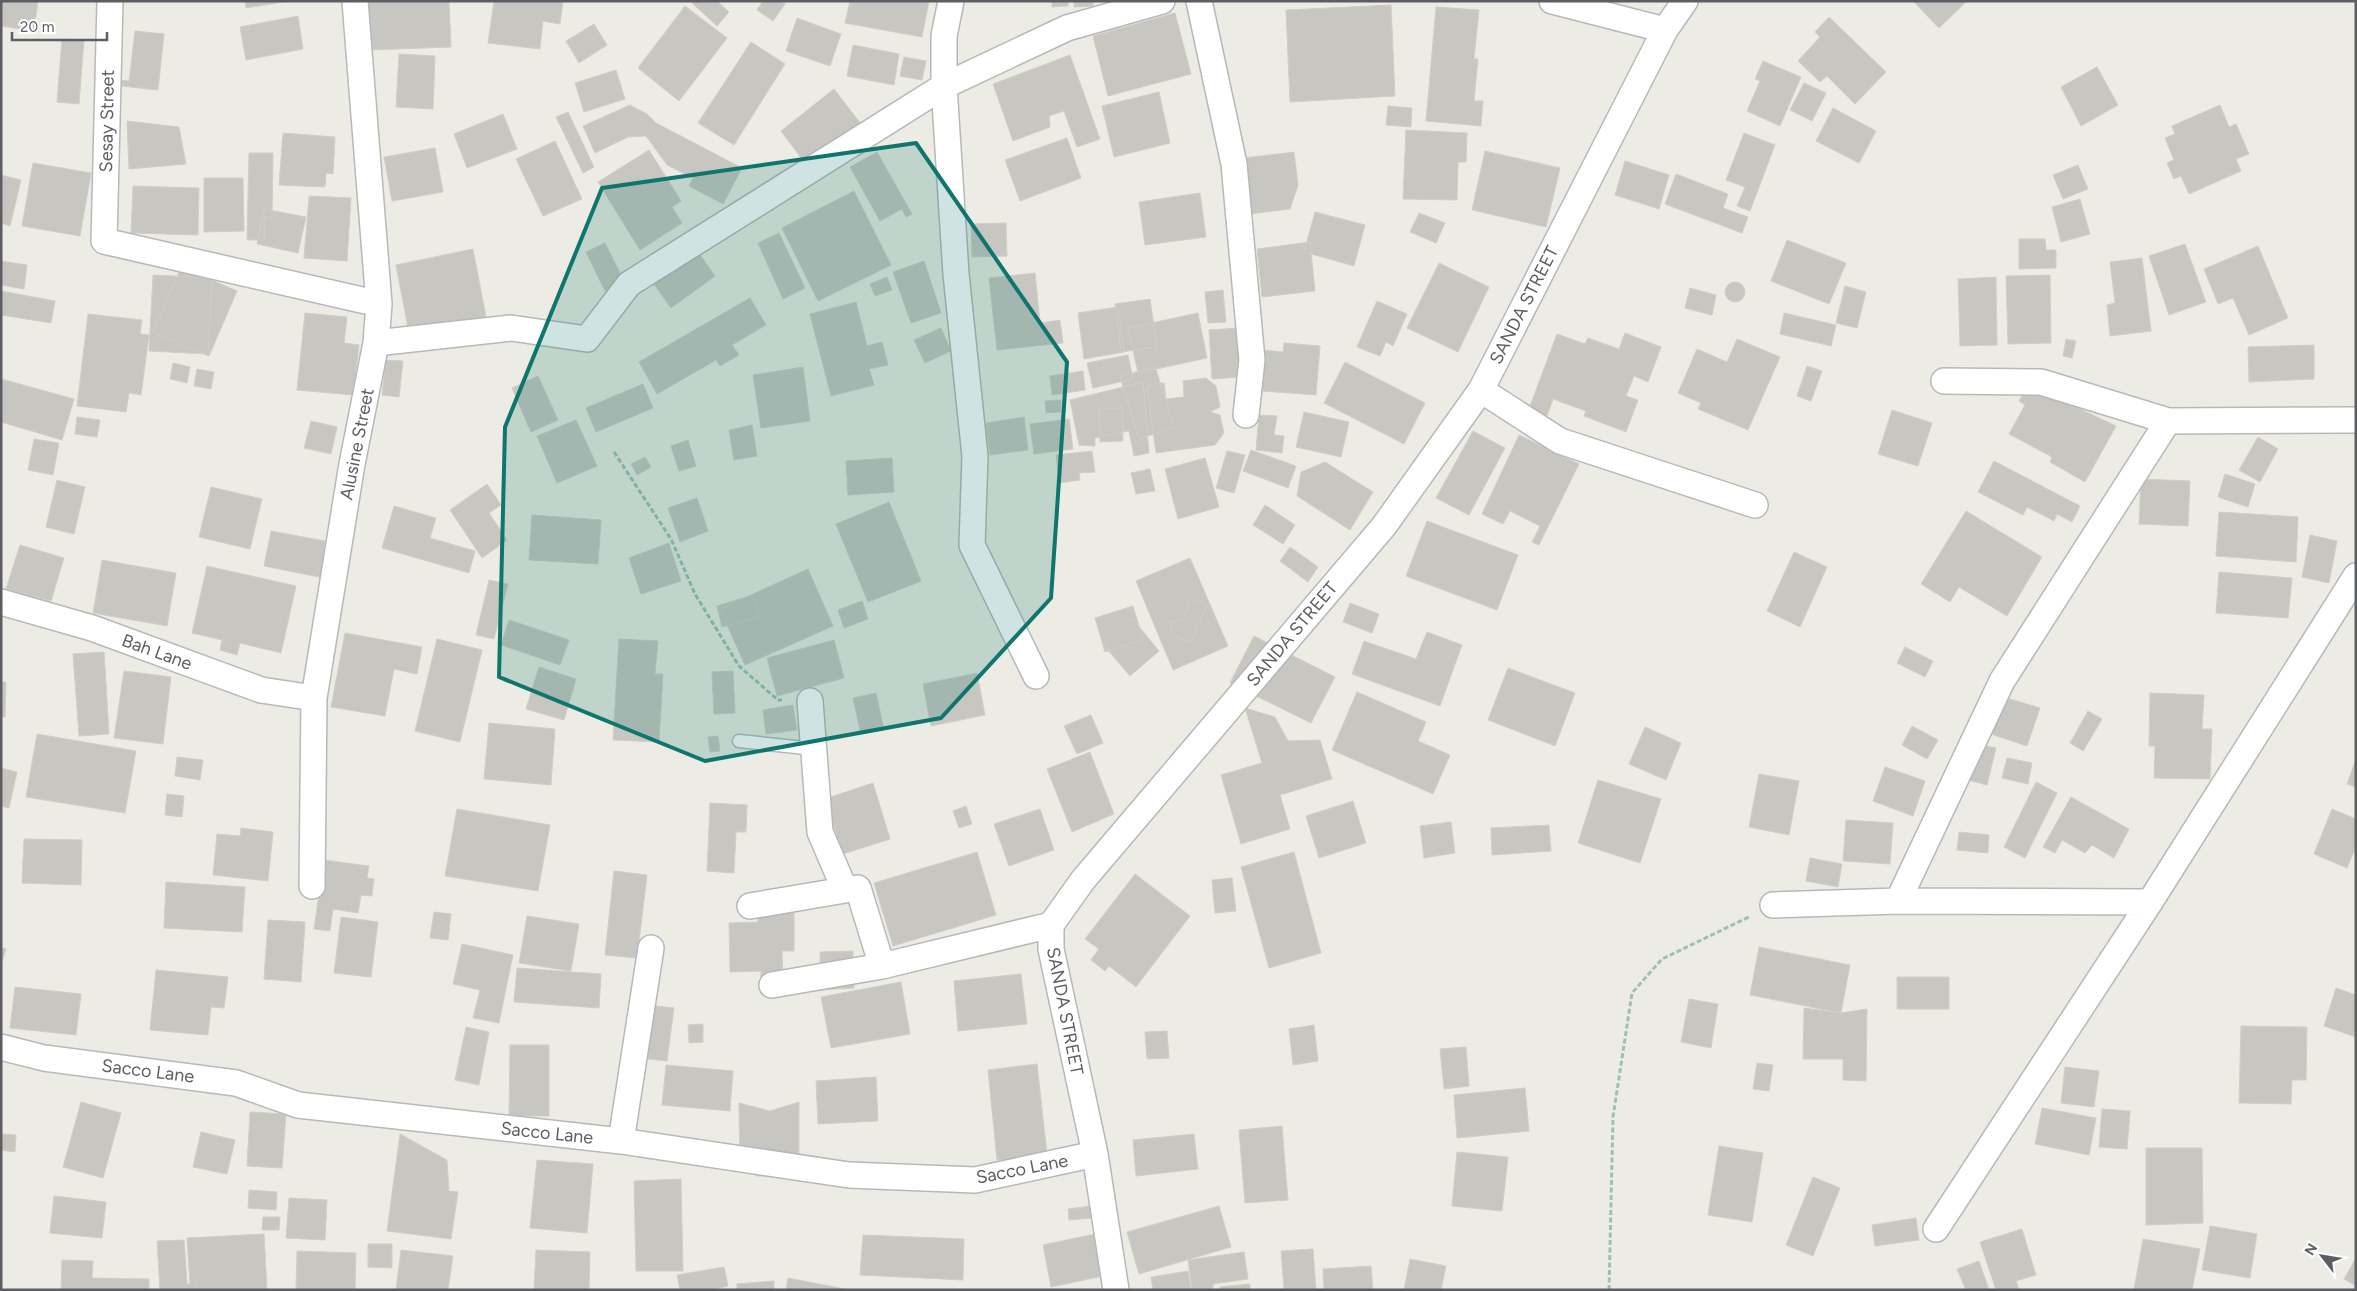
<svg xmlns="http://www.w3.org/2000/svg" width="2357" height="1291" font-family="Figtree,sans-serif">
<rect width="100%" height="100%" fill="#edece4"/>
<path fill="#c8c6c0" stroke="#d1cfc3" d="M1 1H38L34 31 1 26Z
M245 1H289L246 8Z
M366 1H449L451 47 368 50Z
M494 1H563L560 24 543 21 540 49 488 43Z
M693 1H717L729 12 717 26 692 3Z
M763 1H781L785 4 773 21 757 10Z
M850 1H929L922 37 845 23Z
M1052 1H1068V6L1052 7Z
M1074 1H1093V6L1074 7Z
M1913 1H1967L1939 28Z
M1391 5 1395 96 1290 102 1286 10Z
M685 6 727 38 679 101 638 68Z
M1436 7 1479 10 1474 59H1478L1474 101H1483L1481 126 1426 121Z
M1175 13 1191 74 1108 96 1093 36Z
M298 16 303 49 246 60 240 27Z
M1829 17 1886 72 1855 104 1827 76 1820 82 1798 61 1820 37 1815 32Z
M797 18 841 34 830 66 786 51Z
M594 24 607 45 579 63 566 41Z
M135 31 164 34 158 90 121 86 119 80 129 81Z
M62 39 84 40 79 104 57 102Z
M751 42 785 64 734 145 698 123Z
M853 45 899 54 894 85 847 76Z
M399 54 435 56 433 109 396 107Z
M1070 55 1100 139 1077 147 1064 111 1049 116 1050 127 1013 141 993 84Z
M904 57 926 61 922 80 900 76Z
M1763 61 1801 77 1780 126 1747 111 1760 81 1755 79Z
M2097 67 2118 105 2081 126 2061 87Z
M616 70 625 99 584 112 575 83Z
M1804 83 1826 93 1812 121 1790 110Z
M834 89 864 128 810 170 781 131Z
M1159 92 1170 143 1114 157 1102 106Z
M630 105 647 114 656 123 742 168 723 204 689 186 693 178 667 165 646 136 628 137 595 153 583 126Z
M2220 105 2229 127 2236 124 2249 154 2236 159 2241 171 2189 194 2181 176 2174 179 2167 163 2174 160 2165 138 2175 134 2172 126Z
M1388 106 1412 108 1411 127 1386 125Z
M1833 108 1876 131 1859 163 1816 141Z
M568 112 594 167 583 173 556 117Z
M503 114 517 149 467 168 454 134Z
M127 121 179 127 186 164 129 169Z
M1406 130 1467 133 1466 162H1458L1457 200 1403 199Z
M283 133 335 137 333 174 326 173 325 187 279 185Z
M1744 133 1775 145 1750 211 1737 206 1745 187 1726 180Z
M1067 138 1081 178 1020 201 1005 160Z
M555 141 582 199 543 216 516 159Z
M435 148 443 192 392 201 384 157Z
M649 150 681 201 672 207 682 223 640 250 598 182Z
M1485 151 1560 168 1546 227 1472 210Z
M877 152 912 214 906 217 902 209 880 221 850 167Z
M1294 152 1298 185 1290 209 1250 214 1244 158Z
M249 153H273L272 218 264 217V240H247Z
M1625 161 1669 175 1659 209 1615 195Z
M33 163 91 173 80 236 22 226Z
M2078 165 2088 189 2063 199 2053 175Z
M1676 174 1728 194 1723 208 1748 217 1742 233 1665 204Z
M1 175 21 180 10 226 1 223Z
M204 178H243L244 231 204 232Z
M133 186 199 188 198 235 131 233Z
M854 191 891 265 818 301 782 228Z
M1200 193 1206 237 1145 245 1139 202Z
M309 196 351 198 347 261 304 258Z
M2080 199 2090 234 2061 242 2052 207Z
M264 209 306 217 298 253 257 244Z
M1315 212 1365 225 1354 266 1304 252Z
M1419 213 1445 223 1436 243 1410 232Z
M1006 223 1007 256 972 257 971 224Z
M779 233 805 288 783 299 758 243Z
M2019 239H2045L2046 250H2056V268L2019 269Z
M1787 240 1846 263 1829 304 1771 281Z
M1310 242 1315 291 1262 297 1257 249Z
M605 243 624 281 605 291 586 252Z
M2185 244 2206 302 2169 315 2149 256Z
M2258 246 2288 318 2249 335 2233 298 2218 304 2204 269Z
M473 249 486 317 409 333 396 265Z
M698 252 715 276 671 308 654 284Z
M2142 258 2151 331 2110 336 2107 305 2115 303 2110 262Z
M1 261 27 265 24 289 1 285Z
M924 261 941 313 911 323 893 272Z
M1439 263 1489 287 1458 352 1407 328Z
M181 267 237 291 209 356 153 333Z
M1035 273 1040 323 1060 320 1063 343 997 350 989 278Z
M153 275 212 278 208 354 149 351Z
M2050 275 2051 343 2008 344 2006 276Z
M887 277 892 290 875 296 870 284Z
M1996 277 1997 345 1960 346 1958 279Z
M1725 292a10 10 0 1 1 20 0a10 10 0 1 1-20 0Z
M1845 286 1866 292 1857 328 1836 323Z
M1690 288 1716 295 1712 315 1685 308Z
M1223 290 1226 322 1208 323 1205 292Z
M1 291 55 301 51 323 1 315Z
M750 298 766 325 732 345 739 355 720 366 716 360 657 394 639 362Z
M1150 299 1157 347 1121 352 1115 304Z
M1377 301 1407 314 1393 346 1386 342 1380 356 1357 347Z
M856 302 867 346 882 342 888 365 869 369 874 385 831 396 810 314Z
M1118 307 1124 352 1084 359 1078 313Z
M305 313 347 317 344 343 359 345 353 395 297 390Z
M1198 313 1207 358 1138 373 1128 328Z
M1784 313 1836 325 1831 346 1780 334Z
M88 314 142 320 140 334 149 335 141 395 129 393 126 412 77 406Z
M941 328 951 351 925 363 914 340Z
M1238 328 1241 377 1212 379 1209 330Z
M1625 333 1661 347 1648 382 1634 376 1626 396 1638 400 1626 432 1584 416 1586 411 1553 399 1547 416 1529 409 1557 334 1585 344 1588 338 1619 349Z
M1737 339 1780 357 1748 430 1698 409 1701 403 1678 393 1697 349 1727 362Z
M2066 339 2076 341 2072 358 2063 356Z
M1284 343 1320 346 1316 395 1262 391 1265 350 1283 352Z
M2314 345V379L2249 382 2248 347Z
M1128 355 1133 379 1093 388 1087 363Z
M386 360 403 361 399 397 382 395Z
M1345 362 1425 403 1404 444 1324 403Z
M173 363 190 367 187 383 170 379Z
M1155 366 1174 427 1139 439 1120 377Z
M1807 366 1822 371 1811 401 1797 396Z
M803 367 810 421 761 428 753 375Z
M197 369 214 372 211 389 194 386Z
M1083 371 1085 390 1052 395 1050 376Z
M538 376 558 420 531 432 512 388Z
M1206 378 1216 386 1220 407 1210 412 1220 415 1224 433 1215 445 1156 453 1147 385 1164 383 1166 399 1184 397 1183 381Z
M1 379 74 399 62 440 1 422Z
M1143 382 1149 453 1134 456 1129 431 1095 438V446L1079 445 1070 400Z
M643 384 653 408 596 432 586 408Z
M2029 385 2116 426 2085 482 2050 462 2052 457 2009 434 2025 405 2019 401Z
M1061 400V412L1046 413 1045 401Z
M1122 408 1123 441 1100 442 1099 409Z
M1892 410 1932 423 1918 466 1878 454Z
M1304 412 1349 422 1341 457 1296 447Z
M1259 415 1277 416 1274 435 1284 436 1282 453 1256 450Z
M77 417 100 420 97 437 75 434Z
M1024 417 1028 450 990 455 986 423Z
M1069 419 1073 449 1034 454 1030 424Z
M576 420 597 466 557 483 537 436Z
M311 421 337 427 331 454 304 448Z
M752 425 757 456 734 460 729 430Z
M1473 431 1505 448 1469 515 1436 498Z
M1519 435 1579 464 1539 545 1532 542 1540 526 1510 511 1503 524 1482 514Z
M2258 437 2278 449 2260 482 2239 470Z
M34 439 59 443 53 475 28 470Z
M688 440 696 466 679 471 671 446Z
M1251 450 1296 466 1288 488 1243 471Z
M1092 451 1095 472 1079 473 1080 480 1059 483 1056 455Z
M1227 451 1245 455 1234 493 1216 488Z
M645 457 651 467 637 475 631 464Z
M892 458 894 492 848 495 846 461Z
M1205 458 1219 507 1178 519 1165 469Z
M1994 461 2080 506 2072 522 2057 514 2054 521 2027 507 2023 515 1978 492Z
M1325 462 1373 492 1350 530 1297 496 1301 472Z
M1150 469 1155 491 1136 494 1131 473Z
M2225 474 2255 484 2248 507 2218 497Z
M2141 479 2190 481 2188 526 2139 524Z
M57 480 85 487 74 534 46 527Z
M487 484 501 505 489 513 507 540 482 558 450 510Z
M211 487 262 499 250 549 199 537Z
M697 498 708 531 680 542 668 508Z
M889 502 921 581 868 602 836 524Z
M1265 505 1295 525 1283 544 1253 525Z
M394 506 436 518 430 538 475 551 469 573 382 548Z
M1966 511 2042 557 2007 616 1959 587 1950 602 1921 584Z
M2219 512 2298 517 2296 562 2216 556Z
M532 515 601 520 598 564 529 560Z
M1427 521 1518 555 1497 610 1406 576Z
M271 531 330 542 324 578 264 566Z
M2310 535 2337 541 2329 583 2302 577Z
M669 543 681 581 641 594 629 558Z
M20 545 64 558 51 601 6 589Z
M1290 547 1318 567 1308 582 1280 561Z
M1794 552 1827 567 1800 627 1767 611Z
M1190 558 1228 646 1173 670 1136 581Z
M102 560 176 573 167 626 93 613Z
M207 566 296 586 281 653 240 643 237 655 220 650 222 640 192 633Z
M808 569 833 626 745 665 720 609Z
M2219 572 2292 578 2288 618 2216 613Z
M489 580 508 584 494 639 476 635Z
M753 595 759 617 722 627 717 606Z
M1191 598 1207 605 1191 642 1172 635 1170 621 1183 620Z
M862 601 868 619 844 628 838 610Z
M1350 603 1379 614 1372 633 1343 622Z
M1133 606 1143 639 1105 652 1095 618Z
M1132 618 1159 651 1130 676 1102 643Z
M509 620 569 640 560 665 501 645Z
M1427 632 1462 645 1440 706 1352 674 1364 641 1416 659Z
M345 633 422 647 417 674 394 669 385 716 331 707Z
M1254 636 1335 677 1311 723 1230 683Z
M437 639 482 650 460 742 415 731Z
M619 639 658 641 655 674H663L659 742 613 740Z
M834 640 844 678 777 696 767 658Z
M1905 647 1933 661 1925 677 1897 663Z
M104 652 109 734 79 736 73 654Z
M539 667 576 679 564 720 526 709Z
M1508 668 1575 693 1555 746 1488 720Z
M124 671 171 677 163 744 114 738Z
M733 671 735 713 714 714 712 672Z
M977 673 985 715 931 726 923 684Z
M1 682H6L5 717H1Z
M1357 692 1426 722 1418 741 1450 755 1433 794 1332 750Z
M876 693 884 730 861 734 853 698Z
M2150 693 2204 695 2202 729H2212L2210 779 2154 778 2155 746H2149Z
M2000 696 2040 708 2027 746 1988 733Z
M793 705 797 730 766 734 763 710Z
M1245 708 1275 717 1288 741 1320 740 1332 779 1280 795 1290 829 1241 844 1221 775 1262 763Z
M2088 711 2102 719 2083 751 2070 743Z
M1091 715 1103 743 1077 754 1064 726Z
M489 723 555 729 551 785 484 779Z
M1912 726 1938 740 1927 759 1902 745Z
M1645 727 1681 743 1666 780 1629 764Z
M37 734 136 751 125 813 26 797Z
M718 736 720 751 710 752 708 737Z
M1977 744 1996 748 1987 785 1968 780Z
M1090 752 1114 814 1072 832 1047 769Z
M177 757 203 760 200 780 175 776Z
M2007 758 2032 763 2028 784 2002 778Z
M2356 759V787L2347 784Z
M1885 767 1925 781 1913 816 1873 801Z
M1 768 17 772 9 808 1 806Z
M1759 774 1799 781 1789 835 1749 827Z
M1598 780 1661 799 1640 863 1578 843Z
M2036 782 2057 793 2025 858 2004 847Z
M873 783 890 839 843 854 825 799Z
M167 794 184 796 182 817 165 815Z
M2071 797 2129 829 2114 858 2092 845 2085 853 2062 840 2055 853 2043 847Z
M1353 801 1366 843 1319 858 1306 816Z
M710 803 747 805 746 832H736L734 873 707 871Z
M966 806 972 824 959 828 953 811Z
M457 809 550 825 538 891 445 876Z
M1040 809 1054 850 1009 866 994 824Z
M2332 809 2356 819V847L2347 868 2314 854Z
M1846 820 1893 823 1890 864 1843 861Z
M1451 822 1455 853 1424 858 1420 826Z
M1549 825 1551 851 1492 855 1491 828Z
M241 828 273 832 268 881 213 875 217 834 240 836Z
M1959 832 1989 835 1988 853 1957 850Z
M24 839 82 840 81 885 22 883Z
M977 852 996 915 893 946 874 883Z
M1294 852 1321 953 1269 968 1241 867Z
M1810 858 1842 864 1838 887 1806 881Z
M324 860 369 866 367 878 374 879 372 896 361 895 358 913 333 909 330 931 314 929Z
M614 871 647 875 637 958 605 955Z
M1135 874 1190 916 1136 987 1109 966 1105 971 1091 960 1099 949 1085 939Z
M1232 878 1236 911 1215 913 1212 880Z
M166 882 245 887 242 932 164 928Z
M794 908V951H782L783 980 761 981V971L730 972 729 923 758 922 757 909Z
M434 912 451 914 448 940 430 938Z
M527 916 579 924 571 971 519 963Z
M341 917 378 922 371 977 334 973Z
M268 920 305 922 301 982 264 979Z
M462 944 513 955 499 1023 473 1018 480 990 453 984Z
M1759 947 1850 965 1841 1013 1750 995Z
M1 948 6 949 1 965Z
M853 951 854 988 821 990 820 952Z
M517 968 601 974 599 1008 514 1002Z
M156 970 228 977 224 1008 211 1007 208 1035 150 1030Z
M1021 974 1027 1024 958 1031 954 981Z
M1897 977H1949V1009H1897Z
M901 982 910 1034 831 1048 821 997Z
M15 987 81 994 76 1035 10 1028Z
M2336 988 2356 995V1037L2324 1026Z
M1689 999 1718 1004 1711 1048 1681 1042Z
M647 1005 674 1008 667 1061 640 1058Z
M1804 1008 1841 1013 1867 1009 1866 1081 1843 1080V1059H1803Z
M703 1024V1042L689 1043 688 1025Z
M1314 1025 1318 1061 1293 1065 1289 1029Z
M2241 1026 2307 1027 2306 1080H2292L2291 1104 2239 1103Z
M466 1027 489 1032 479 1085 455 1080Z
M1167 1031 1169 1058 1147 1059 1145 1032Z
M510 1045H549V1116H509Z
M1466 1047 1469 1086 1444 1089 1440 1049Z
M1757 1063 1773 1065 1769 1091 1753 1089Z
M1037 1064 1047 1154 997 1160 988 1070Z
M666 1065 733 1071 730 1111 662 1105Z
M2065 1067 2099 1071 2094 1107 2061 1103Z
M876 1077 878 1121 818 1124 816 1081Z
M1525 1088 1529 1131 1457 1138 1454 1095Z
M81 1102 121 1113 103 1178 63 1167Z
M799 1102V1167L786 1176H756V1170L740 1171 739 1103 770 1111Z
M2042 1108 2096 1118 2089 1155 2035 1144Z
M2102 1109 2130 1111 2127 1149 2099 1147Z
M250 1112 286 1114 282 1168 247 1166Z
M1282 1126 1288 1200 1245 1203 1239 1130Z
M201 1132 235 1140 227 1174 193 1167Z
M1 1134 16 1135 15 1152 1 1150Z
M400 1134 447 1160 449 1191 458 1192 451 1239 387 1231Z
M1194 1134 1198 1169 1136 1176 1133 1140Z
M1719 1146 1763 1153 1752 1222 1708 1215Z
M2146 1148H2202L2203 1223 2146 1225Z
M1457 1152 1508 1157 1502 1211 1452 1206Z
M537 1160 593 1164 587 1233 530 1228Z
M1813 1177 1840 1188 1813 1256 1786 1245Z
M681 1179 683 1271H636L634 1181Z
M249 1190 277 1192 276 1210 248 1208Z
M54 1196 106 1202 102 1238 50 1233Z
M289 1198 327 1200 325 1240 286 1238Z
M1091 1206 1092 1218 1069 1220 1068 1209Z
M1219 1206 1231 1247 1139 1274 1127 1232Z
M263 1217H280L279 1230H262Z
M1916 1218 1919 1240 1875 1246 1872 1225Z
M2210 1226 2257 1234 2250 1278 2202 1270Z
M2022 1229 2036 1275 2016 1281 2019 1290H1996L1980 1242Z
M264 1234 267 1290H196L195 1285 196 1290H160L157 1241 184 1240 187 1284H190L187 1238Z
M1095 1234 1103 1276 1051 1287 1043 1245Z
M863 1235 964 1239 963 1280 860 1275Z
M2143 1239 2200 1249 2192 1290H2134Z
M368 1244H392V1268L368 1267Z
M1313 1249 1316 1290H1284L1281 1251Z
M401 1250 453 1256 448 1290H396Z
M536 1250 590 1252 589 1290H534Z
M297 1251 356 1253 355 1290H296Z
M1244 1252 1248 1279 1213 1284V1290H1192L1188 1260Z
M2356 1258V1286L2344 1279Z
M1410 1259 1446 1266 1441 1290H1404Z
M62 1260 93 1261 92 1278 149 1279V1290H61Z
M1979 1261 1989 1290H1966L1957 1269Z
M1371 1266 1373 1290H1324L1323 1269Z
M724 1267 728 1286 710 1290H680L677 1275Z
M1188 1271 1191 1290H1153L1151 1277Z
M788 1278 850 1290H786Z
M774 1281V1290H737V1284Z
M1250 1284V1290H1220V1287Z"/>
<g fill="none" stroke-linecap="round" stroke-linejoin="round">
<g stroke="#b6b8bc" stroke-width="15">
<path id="lane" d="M739 741 815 749"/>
</g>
<g stroke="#b6b8bc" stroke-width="28">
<path id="street" d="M110 1 104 241 379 304
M951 1 944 36V86L956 274 975 456 972 545 1036 676
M1199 1 1234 164 1252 360 1246 415
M1552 1 1665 30
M376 343 511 328 587 339 629 284 944 86 1067 28 1162 1
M1944 381 2041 382 2168 421
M1481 390 1560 441 1755 505
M1 602 92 628 261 690 314 698
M810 701 820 832 845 890 858 888 882 966 1051 925
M312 886 314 698 352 464 376 343 379 304 355 1
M1898 901 2002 681 2168 421 2356 420
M1773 905 1898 901 2150 902
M750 906 845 890
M772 985 882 966
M1 1047 44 1058 236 1083 298 1105 621 1141 849 1175 975 1180 1095 1154
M621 1141 651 948
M1936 1229 2150 902 2356 576
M1116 1290 1095 1154 1051 949V925L1083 880 1384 526 1481 390 1665 30 1685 1"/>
</g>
<path stroke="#9cc2ae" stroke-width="3" stroke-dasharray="5 2.5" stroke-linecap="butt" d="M614 452 671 539 695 594 739 666 778 700H782
M1609 1290 1613 1117 1632 993 1662 959 1749 917"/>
<use href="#lane" stroke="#fff" stroke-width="12"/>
<use href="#street" stroke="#fff" stroke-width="25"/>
</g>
<path fill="#0f766e" fill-opacity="0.2" stroke="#0f766e" stroke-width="4" stroke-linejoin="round" d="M916 143 1067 362 1051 598 941 718 705 761 499 677 505 427 602 188Z"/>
<g text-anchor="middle" stroke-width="5" stroke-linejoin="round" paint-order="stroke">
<g font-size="18" fill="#5c5e63" stroke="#fff">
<text transform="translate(107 121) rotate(-89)" y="6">Sesay Street</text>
<text transform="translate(1524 305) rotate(-63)" y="6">SANDA STREET</text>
<text transform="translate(357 444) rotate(-79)" y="6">Alusine Street</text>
<text transform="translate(1292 634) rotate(-50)" y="6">SANDA STREET</text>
<text transform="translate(157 652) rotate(20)" y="6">Bah Lane</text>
<text transform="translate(1065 1011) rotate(79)" y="6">SANDA STREET</text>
<text transform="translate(148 1071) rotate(7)" y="6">Sacco Lane</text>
<text transform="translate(547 1133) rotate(6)" y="6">Sacco Lane</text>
<text transform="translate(1022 1169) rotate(-11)" y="6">Sacco Lane</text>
</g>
</g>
<rect width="2357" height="1291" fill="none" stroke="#5c5e63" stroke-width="5"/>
<g transform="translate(2322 1256) rotate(301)" stroke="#ffffff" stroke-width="4" paint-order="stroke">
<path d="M0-4L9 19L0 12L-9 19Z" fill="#5c5e63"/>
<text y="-8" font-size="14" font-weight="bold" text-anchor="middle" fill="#5c5e63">N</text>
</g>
<path d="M12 32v8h95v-8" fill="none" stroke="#5c5e63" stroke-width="2.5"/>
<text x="20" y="32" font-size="15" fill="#5c5e63" stroke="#ffffff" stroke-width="4" paint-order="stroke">20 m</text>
</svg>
